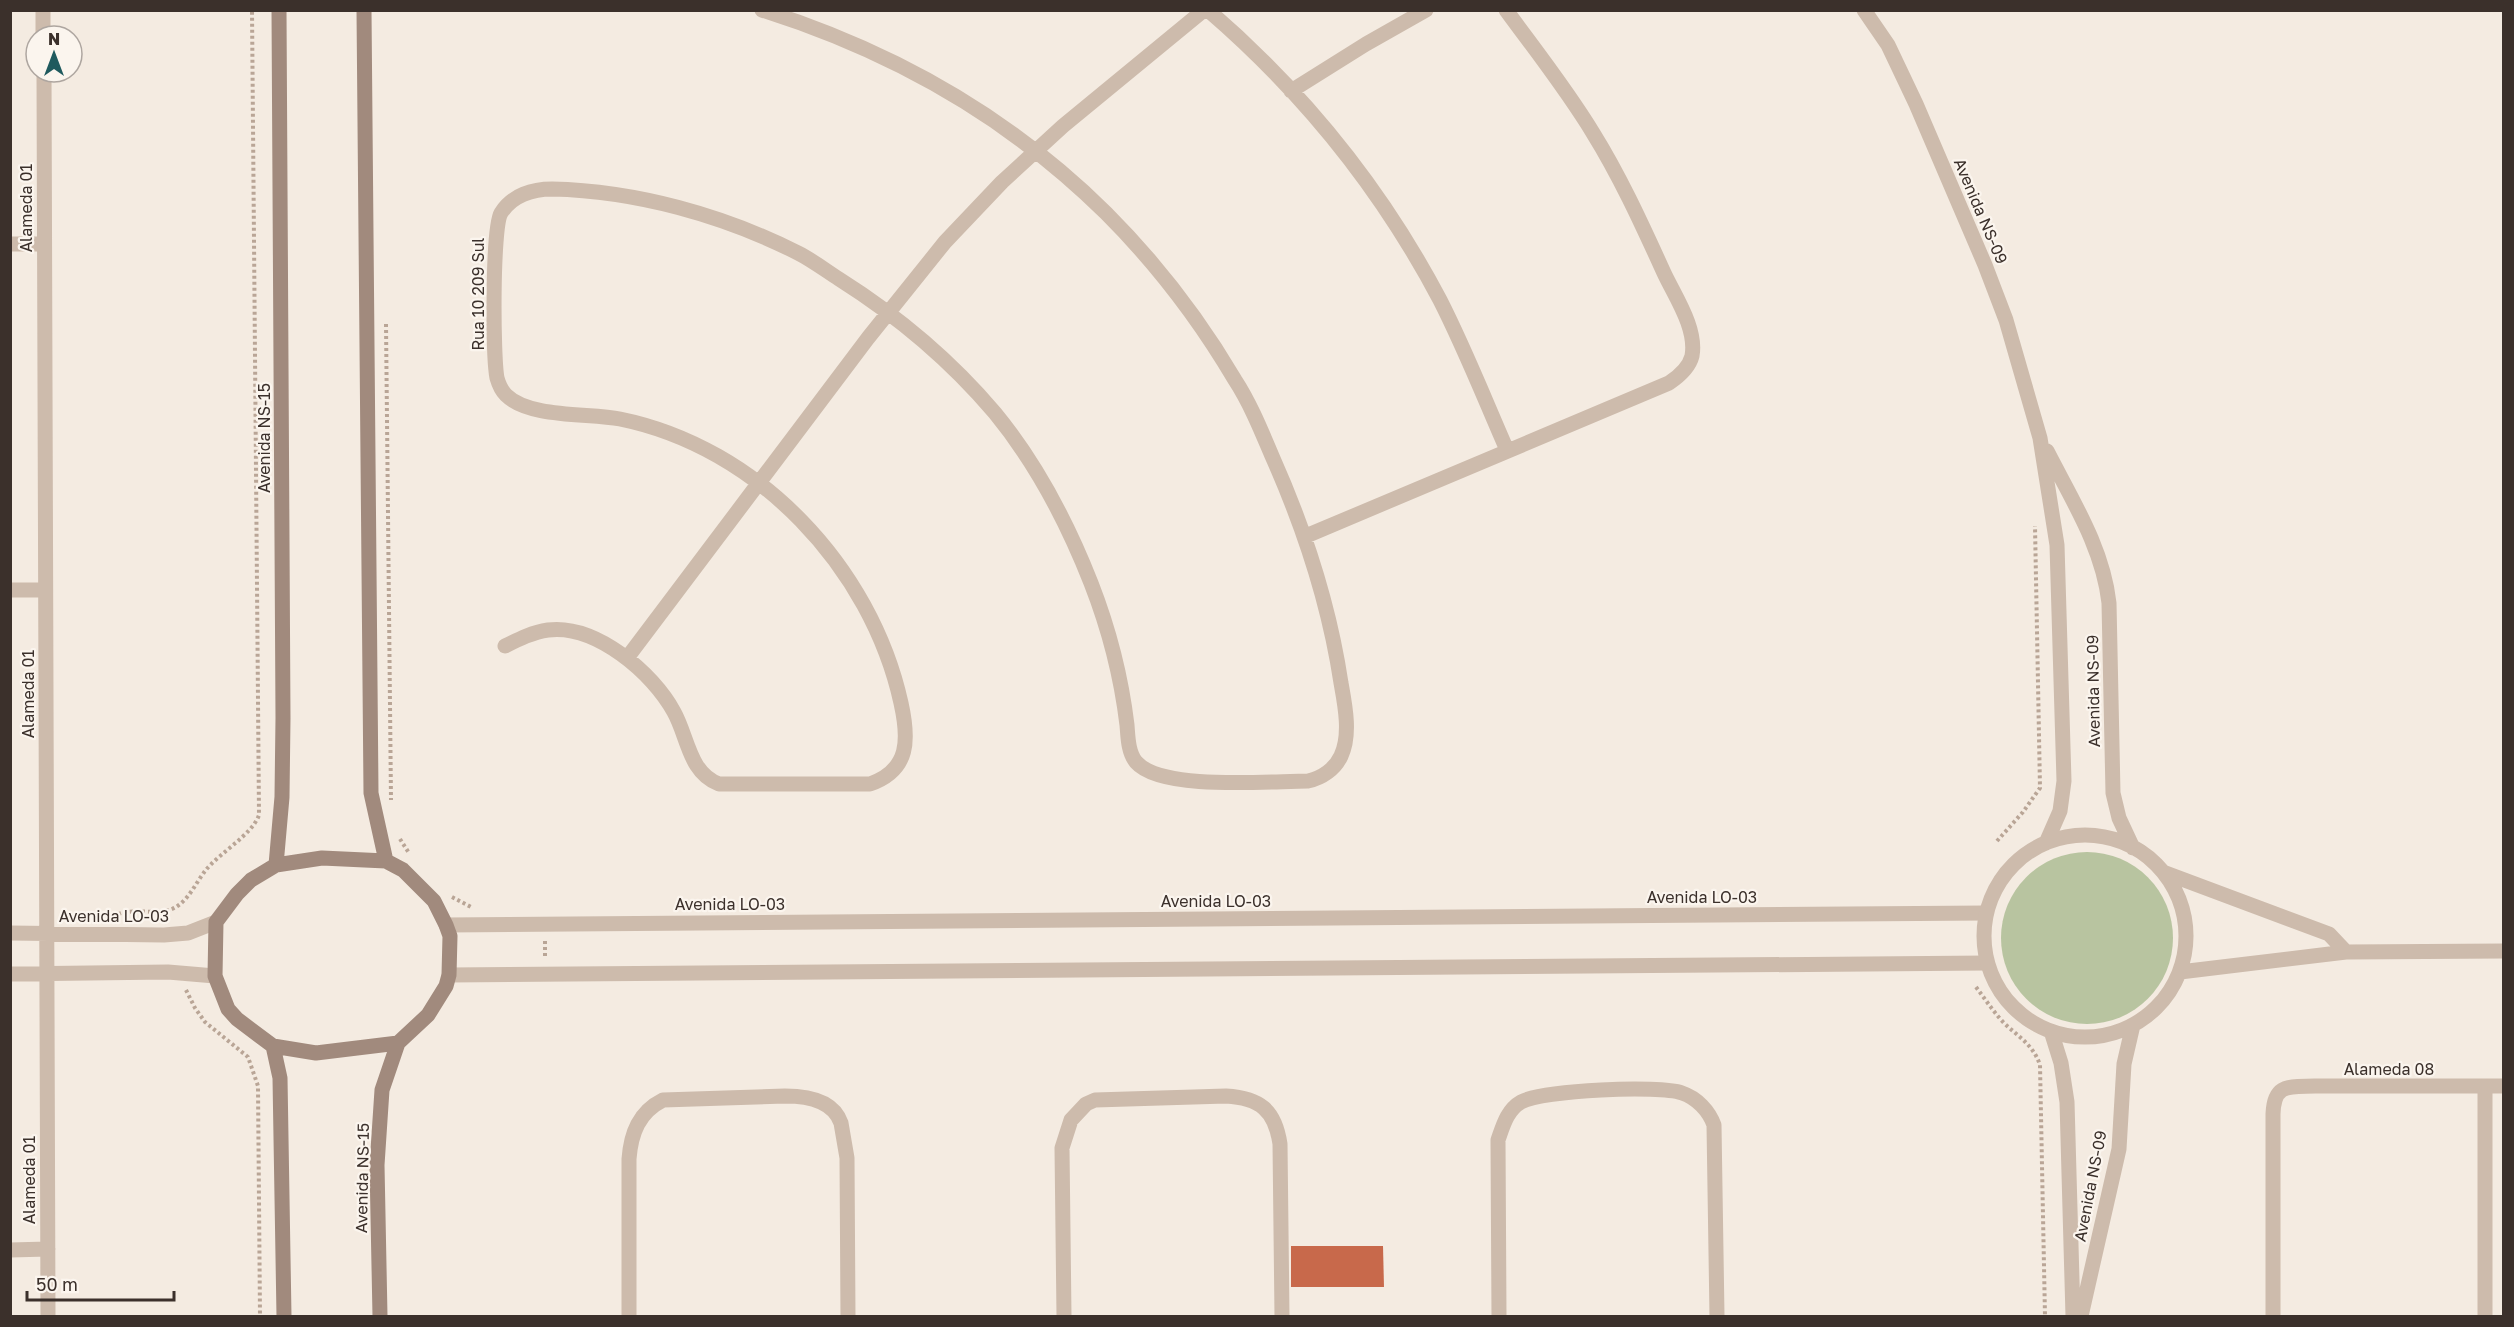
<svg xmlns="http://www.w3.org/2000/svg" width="2514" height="1327" font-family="'Golos Text',sans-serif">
<rect width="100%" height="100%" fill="#f4ebe1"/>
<path fill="#b8c4a0" d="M2001 938a86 86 0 1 1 172 0a86 86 0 1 1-172 0Z"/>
<path fill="#c8694b" d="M1291 1246H1383L1384 1287H1291Z"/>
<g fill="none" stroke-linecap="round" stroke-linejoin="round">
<path stroke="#b9a596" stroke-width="4" stroke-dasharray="3 3" stroke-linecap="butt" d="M386 324 391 800
M400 839 409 853
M1997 841 2023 812 2040 788 2035 526
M452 897 471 907
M113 917C127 906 154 916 172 909 188 902 195 884 205 871 219 853 252 835 259 815L252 10
M545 941V957
M1976 987C1985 999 1993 1011 2003 1022 2017 1036 2033 1044 2040 1065L2045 1316
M186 990 195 1008 205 1022 248 1057 258 1086 260 1316"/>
<path stroke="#cdbbac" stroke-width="15" d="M43 10V36
M1208 10C1302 91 1382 190 1440 300 1465 349 1485 400 1507 450
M44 72 48 1316
M1291 91 1366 44 1426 10
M10 244H44
M1306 536 1669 383C1678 377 1689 368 1692 356 1697 329 1676 298 1665 275 1643 227 1621 178 1593 133 1567 90 1536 51 1506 10
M10 590H45
M505 646C519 639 533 632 548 630 596 624 653 673 674 712 688 737 689 773 719 784H870C910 770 909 739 901 703 871 567 758 447 620 419 589 413 529 418 506 395 501 390 499 385 497 378 493 357 492 228 501 213 512 195 533 189 552 189 636 191 723 215 798 253 812 260 825 270 839 279 896 315 951 361 995 413 1036 463 1067 522 1091 583 1109 629 1121 675 1127 725 1128 737 1128 752 1136 762 1161 791 1270 781 1308 781 1322 778 1335 769 1341 756 1351 735 1345 705 1341 683 1329 603 1305 530 1272 456 1261 430 1250 403 1235 380 1199 319 1156 263 1106 213 1009 117 892 51 762 10
M627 658 868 338 945 242 1002 182 1063 126 1204 10
M446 925 1986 913
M10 933 164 935 188 933 216 922
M10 974 168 972 215 976
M449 975 1987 963
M10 1250 48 1249
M629 1316V1159C631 1133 639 1112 663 1100L785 1096C806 1096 833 1100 841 1123L847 1158 848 1316
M1064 1316 1062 1148 1071 1120 1086 1104 1095 1100 1226 1096C1260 1098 1275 1110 1280 1144L1282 1316
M1499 1316 1498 1140C1503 1126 1507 1110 1521 1102 1543 1090 1659 1085 1682 1093 1697 1098 1709 1111 1714 1125L1717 1316
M2273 1316V1114C2274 1083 2289 1087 2315 1086H2504
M2485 1316V1087"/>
<path stroke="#cdbbac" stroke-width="15" d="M1864 10 1888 45 1916 104 1985 265 2006 320 2040 438 2057 545 2064 781 2060 811 2046 843
M2047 451C2072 500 2103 548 2109 603L2113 793 2119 818 2133 848
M1984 936a101 101 0 1 1 202 0a101 101 0 1 1-202 0Z
M2163 872 2329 934 2346 952
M2180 972 2346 952 2504 951
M2051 1031 2061 1063 2067 1102 2073 1316
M2081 1316 2119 1149 2124 1064 2133 1025"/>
<path stroke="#a18a7d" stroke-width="15" d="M364 10 371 793 386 861
M276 865 282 797 283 718 279 10
M273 1046 280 1078 284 1316
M380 1316 377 1165 382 1090 398 1043 428 1015 446 986 449 975 450 936 446 925 434 901 403 870 386 861 322 858 276 865 251 880 237 894 216 922 215 976 228 1009 237 1019 273 1046 316 1053 398 1043"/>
</g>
<g text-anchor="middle" stroke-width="4.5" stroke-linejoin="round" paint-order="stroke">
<g font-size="16" fill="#3b302b" stroke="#fbf5ee">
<text transform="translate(26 208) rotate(-90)" y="6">Alameda 01</text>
<text transform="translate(1981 211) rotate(67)" y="6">Avenida NS-09</text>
<text transform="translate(478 294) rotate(-90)" y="6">Rua 10 209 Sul</text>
<text transform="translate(264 438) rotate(-90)" y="6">Avenida NS-15</text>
<text transform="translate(2093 691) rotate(-91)" y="6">Avenida NS-09</text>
<text transform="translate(28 694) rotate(-90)" y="6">Alameda 01</text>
<text x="1702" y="903">Avenida LO-03</text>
<text x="1216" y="907">Avenida LO-03</text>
<text x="730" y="910">Avenida LO-03</text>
<text x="114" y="922">Avenida LO-03</text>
<text x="2389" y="1075">Alameda 08</text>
<text transform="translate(362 1178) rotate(-89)" y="6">Avenida NS-15</text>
<text transform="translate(29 1180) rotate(-90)" y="6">Alameda 01</text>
<text transform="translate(2090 1186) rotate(-79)" y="6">Avenida NS-09</text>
</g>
</g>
<rect width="2514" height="1327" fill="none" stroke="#3b302b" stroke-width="24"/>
<g transform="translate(54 54)"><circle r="28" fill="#fbf5ee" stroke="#aea6a0" stroke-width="1.5"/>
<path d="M0-4.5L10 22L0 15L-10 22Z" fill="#1f5a5e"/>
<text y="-9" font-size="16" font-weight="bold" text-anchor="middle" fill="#3b302b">N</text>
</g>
<path d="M27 1291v9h147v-9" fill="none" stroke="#3b302b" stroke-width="3"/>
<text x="36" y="1291" font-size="18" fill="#3b302b" stroke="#fbf5ee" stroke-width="4.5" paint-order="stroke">50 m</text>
</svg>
